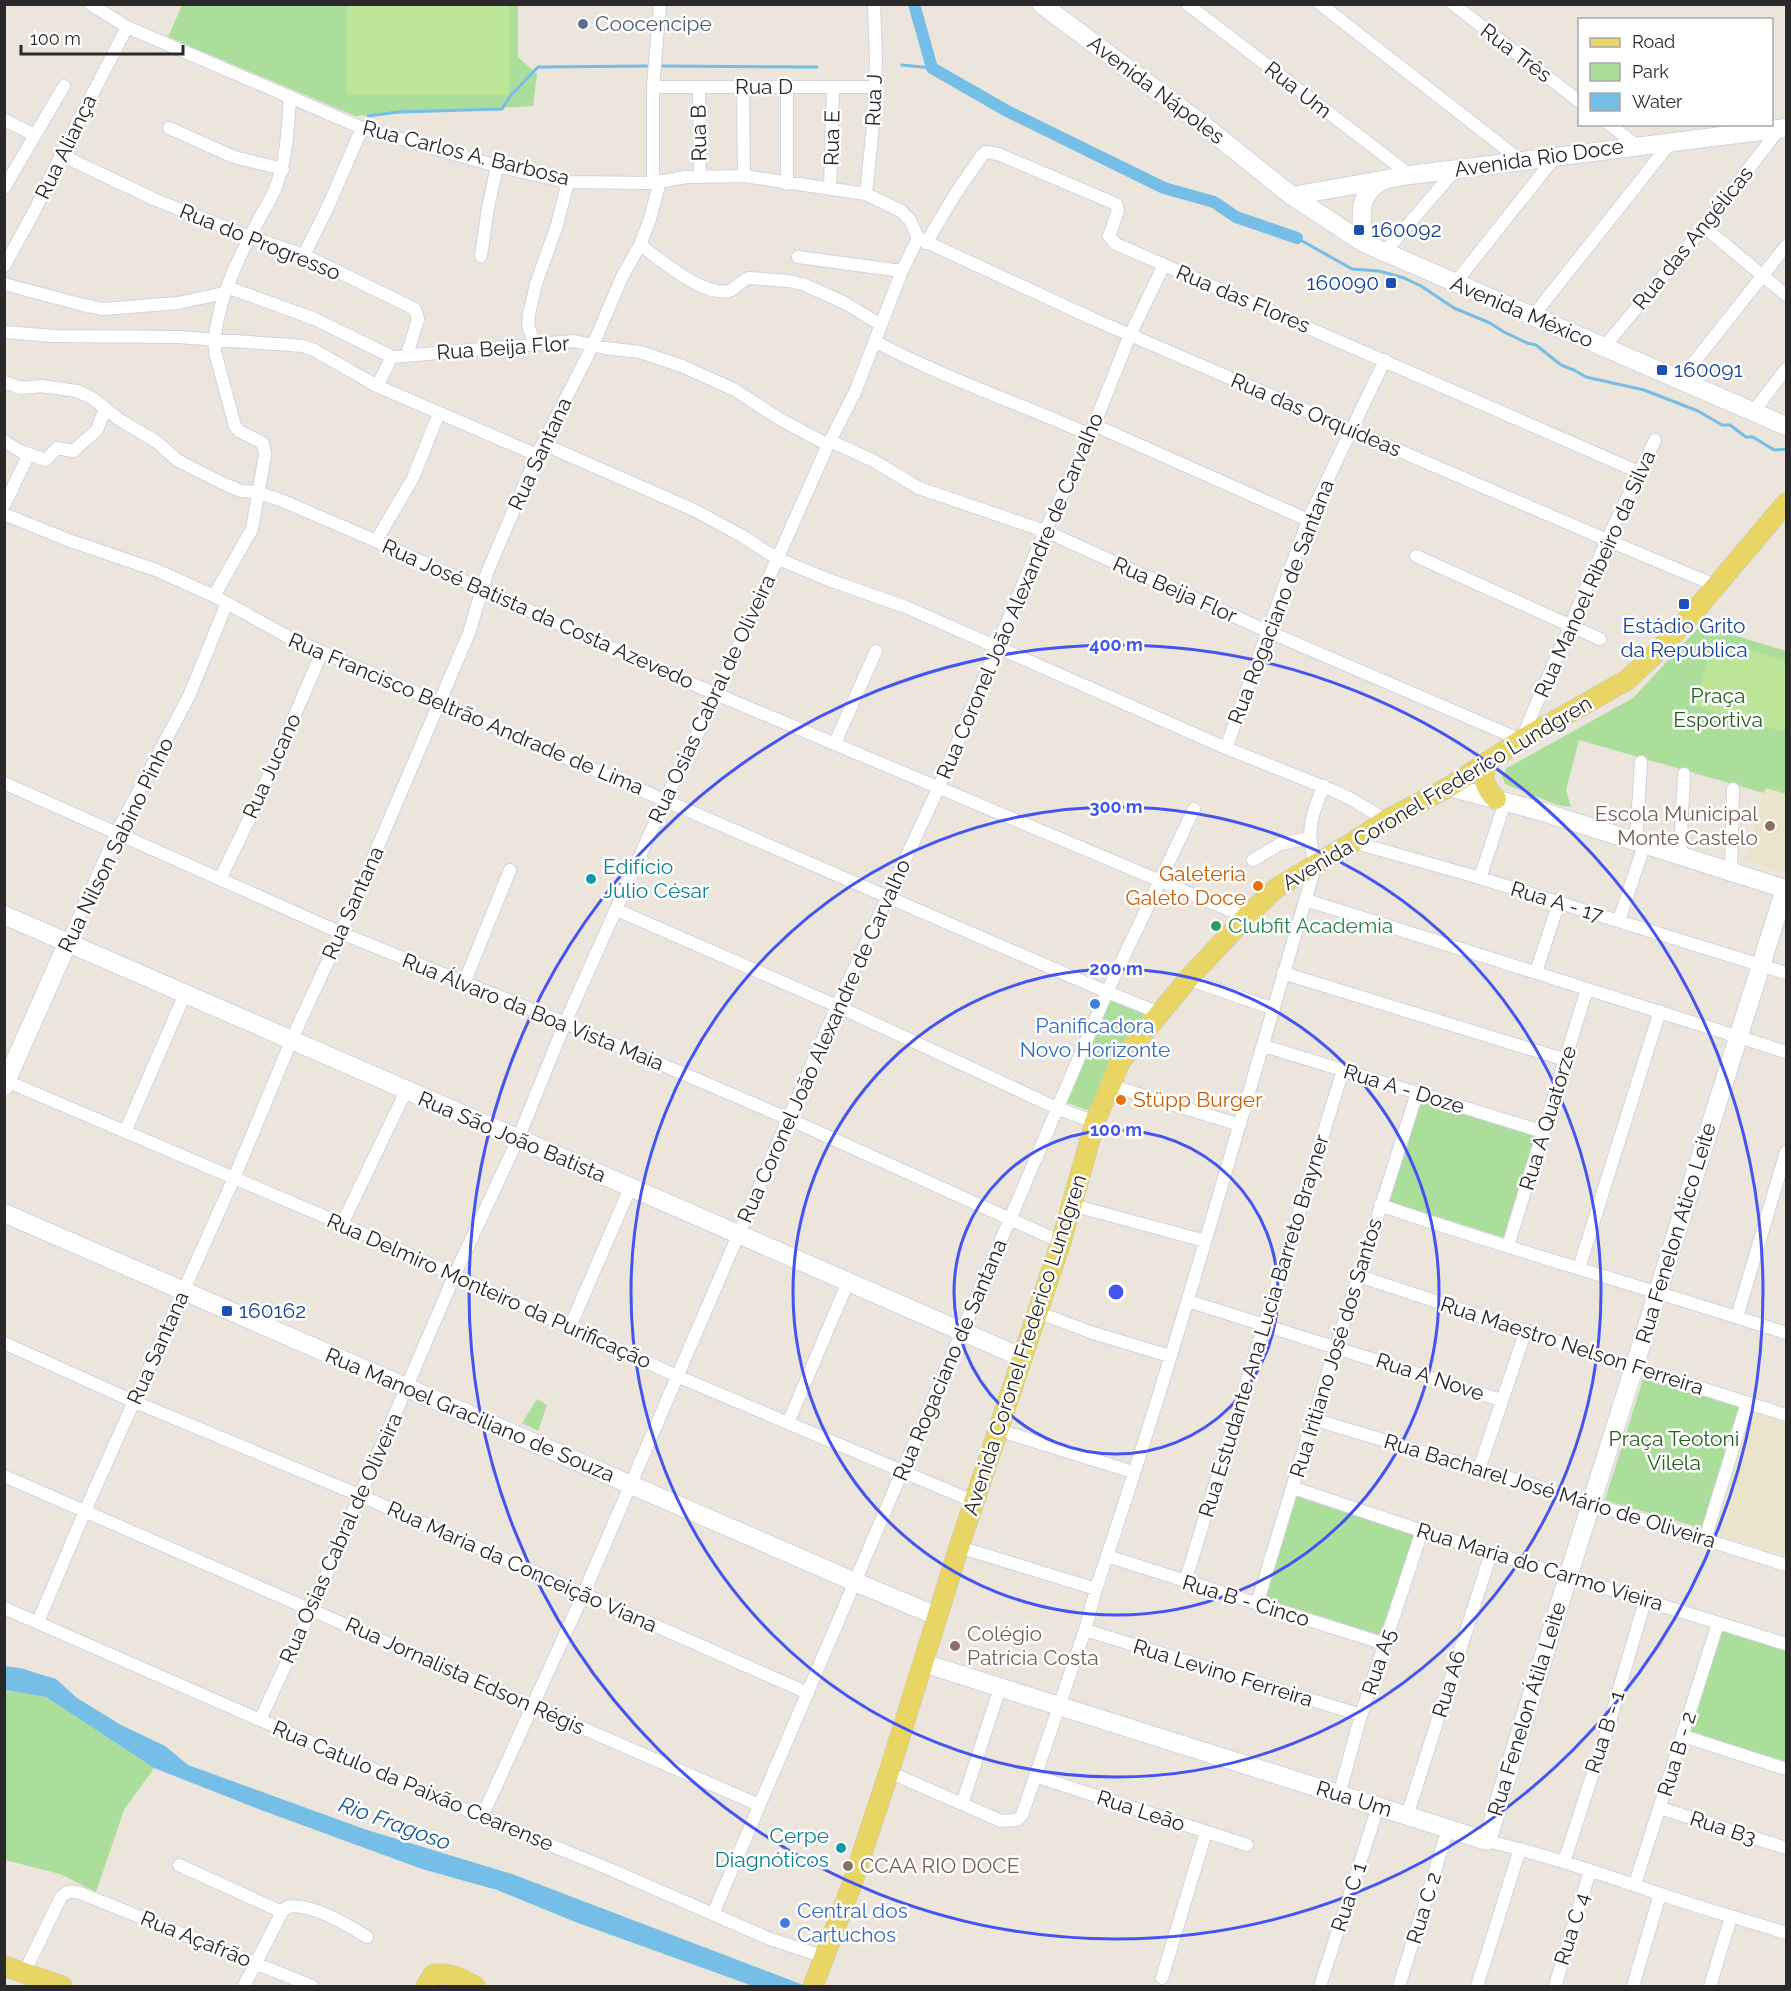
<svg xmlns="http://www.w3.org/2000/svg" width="1791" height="1991" font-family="Raleway,sans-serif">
<rect width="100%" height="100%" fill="#ebe5dc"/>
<path fill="#ebe4cc" d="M1766 788 1786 794V873L1744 859Z
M1751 1410 1786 1421V1556L1712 1533Z"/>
<path fill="#acde9b" d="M182 5H518V57L537 74 533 106 355 116 168 37Z
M1701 625 1786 651V794L1766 788 1764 793 1579 740 1566 790 1571 807 1557 805 1505 784 1502 776 1507 768 1633 698Z
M1102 994 1145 1014 1104 1074 1090 1111 1056 1099Z
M1420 1097 1542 1135 1508 1239 1387 1201Z
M1643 1379 1742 1403 1704 1529 1605 1500Z
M537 1399 547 1405 538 1431 522 1423Z
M1297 1494 1419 1532 1386 1639 1264 1601Z
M1722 1629 1786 1648V1764L1690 1735Z
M4 1690 46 1697 154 1768 124 1810 96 1892 60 1874 5 1860Z"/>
<path fill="#bde597" d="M347 5H509V95H347Z
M1713 641 1786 661V732L1695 706Z"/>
<path fill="#74bee7" d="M4 1666 20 1668 56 1679 77 1698 121 1725 165 1746 188 1765 367 1830 512 1874 806 1986H753L578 1923 497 1890 422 1869 261 1810 154 1768 46 1697 5 1690Z"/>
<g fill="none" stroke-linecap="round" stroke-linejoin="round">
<path stroke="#74bee7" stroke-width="3" d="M902 65 932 68
M659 66 817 67
M368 116 398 112 502 109 511 95 538 67 652 66
M1297 238 1352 269 1379 271 1404 278 1421 286 1454 308 1490 323 1504 332 1527 343 1536 345 1561 365 1574 370 1586 377 1644 390 1698 411 1722 425H1730L1746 437H1753L1774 450 1786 449"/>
<path stroke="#74bee7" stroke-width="12" d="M914 4 932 68 1007 111 1164 188 1214 202 1236 217 1297 238"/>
<g stroke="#d1d3e1" stroke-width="14">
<path id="street" d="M90 4 127 27 362 128 497 166 568 182 653 183 686 177 744 176 866 194 901 211 910 220 918 238
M1187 4 1410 175
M1320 4 1520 160
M1453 4 1580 102
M653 87H874
M743 87 744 176
M787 87V184
M699 88 700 177
M4 120 35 135
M1609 124 1636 145
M169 128 234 157 283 169
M61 155 156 200 250 237 304 255 415 309 418 319 407 355
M653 183V87L660 4
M4 188 64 86
M830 189 833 88
M866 194 873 125 876 60 874 4
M1704 227 1786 295
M918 238 1093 319 1607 540 1717 586
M926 243 956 193 983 154 986 152 998 154 1116 204 1118 211 1109 236 1116 244 1641 473
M640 245C660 259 703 297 729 291 737 288 741 280 749 278L789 281 805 285 845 303 881 325
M1384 253 1456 169
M304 255 327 209 362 128
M481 256 488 208 497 166
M798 257 902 271
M4 266 34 212 61 155 127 27
M1455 283 1556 156
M4 284 83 305 103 309 178 303 224 293
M227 287 315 319 392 357 574 341 605 348 640 352 682 366 735 390 778 418 828 445
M1533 316 1671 142
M4 332 54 336 178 337 303 346 314 350 377 386 537 455
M876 342C944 378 1019 403 1090 435
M535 346 528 325 529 314 536 284 557 225 568 182
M1604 347 1704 227 1780 128
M1680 380 1786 246
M4 382 21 388 41 386 77 391 92 398 120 420 157 442 177 460 220 482 241 491 257 492 283 501 376 541 671 675 1246 917
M377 386 392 357
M1753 412 1786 369
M1094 425 1308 520
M4 441 20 451 46 460 57 448 73 451 97 430 105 409
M830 441 874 461 919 488 1045 531 1267 631 1521 740 1607 540 1655 440
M543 444 694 510 744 537 776 558 829 580 906 607 1226 748 1332 790 1351 799 1386 820
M4 505 29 454
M4 514 68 540 156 570 214 596 290 638 1107 992 1160 1013
M376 541 413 478 439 413
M1416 556 1600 639
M214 596 252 529 265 455 263 443 239 431 235 426 215 352C212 313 238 258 257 223 263 211 271 200 276 187 287 158 288 127 290 97
M835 743 876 651
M1226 748 1308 520 1385 360
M4 783 341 933 565 1023 789 1119 1061 1242
M1636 841 1641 762
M1353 842 1480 878 1786 973
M1680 855 1684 774
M1253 860 1280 844 1310 838
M1731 871 1733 789
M1480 878 1505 802
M220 879 257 803 322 652
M1306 900 1786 1052
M617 910 837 1006 1059 1109 1095 1122
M1619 920 1645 843
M68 942 117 832 189 696 227 603
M1536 972 1559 902
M1283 973 1566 1060
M1188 979 1274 1009
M464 983 510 870
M1264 1046 1544 1132
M4 1080 342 1224 677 1376 975 1502
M1109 1085 1240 1125
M125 1132 185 994
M1072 1205 1205 1241
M1380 1205C1514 1251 1651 1289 1786 1333
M342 1224 406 1091
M1508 1246 1587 989
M1579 1268 1660 1011
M1359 1276 1634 1367 1786 1415
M1188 1301 1501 1400
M1037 1312 1093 1333 1170 1356
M1737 1317 1786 1152
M570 1327 630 1188
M4 1343 135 1402 359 1495 808 1693
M1313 1419 1536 1486 1786 1565
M788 1423 848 1282
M998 1430 1133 1472
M1479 1469 1526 1330
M4 1476 759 1805
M1294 1488 1422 1531 1786 1644
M1705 1539 1747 1403
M959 1547 1096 1589
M1107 1556 1385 1644
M1185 1582 1343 1070
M1257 1604 1313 1419 1417 1093
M4 1608 482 1817 614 1871 770 1939 825 1957
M38 1622 85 1511 234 1178 292 1039 341 933 469 633 487 573 537 455 593 345 622 277 640 245 650 219 660 181
M1085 1630 1361 1715
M260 1720 311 1610 455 1274 518 1139 565 1023 665 800 717 694 828 445 855 392 902 271 918 238
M1683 1736 1786 1769
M889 1772 1001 1821 1017 1820 1022 1815 1085 1630 1096 1589C1177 1350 1244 1106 1316 864 1305 834 1311 814 1324 786
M1035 1776 1247 1845
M1339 1795 1361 1715 1422 1531
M962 1804 1000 1688
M1660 1808 1786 1848
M1407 1816 1491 1553
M482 1817 583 1595 837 1006 938 789 1045 531 1090 435 1130 335 1164 265
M1487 1841C1547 1855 1605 1875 1663 1895 1704 1909 1745 1920 1786 1933
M1564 1862 1608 1727 1645 1601
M179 1865 282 1912
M1635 1884 1718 1623
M713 1914 1107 992 1194 809
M24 1973 61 1897C67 1891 71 1891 80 1893L312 1986
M1162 1978 1206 1832
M244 1986 282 1912 287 1907C309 1902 348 1925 367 1937
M1320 1986 1378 1807
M1399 1986 1448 1829
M1477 1986 1520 1849
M1555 1986 1590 1871
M1633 1986 1660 1894
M1710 1986 1731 1917"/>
</g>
<g stroke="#d1d3e1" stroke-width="20">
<path id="secondary" d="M1041 4 1206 127 1292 196 1364 243 1786 426
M1292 196 1410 175 1786 128
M1364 243C1361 217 1356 193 1384 180
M4 915 1021 1357
M4 1086 68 942
M4 1213 855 1582 937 1616
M923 1663 1487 1841 1568 1577 1785 889 1540 811 1449 787"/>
</g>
<g stroke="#c7c7c7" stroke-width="21">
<path id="primary" d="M1487 762C1482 777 1484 787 1496 799
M4 1966 62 1986
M426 1986 433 1975C448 1971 462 1979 475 1986
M813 1986 851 1887 889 1772 959 1547 1061 1242 1095 1122 1120 1062 1188 979 1246 917 1275 889 1353 842 1386 820 1449 787 1521 740 1627 680 1658 651 1694 612 1786 503"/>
</g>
<use href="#street" stroke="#fff" stroke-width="12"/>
<use href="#secondary" stroke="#fff" stroke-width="18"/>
<use href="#primary" stroke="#e8d563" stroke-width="20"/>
</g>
<g fill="none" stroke="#4455ef" stroke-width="3">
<circle cx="1116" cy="1292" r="162"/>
<circle cx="1116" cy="1292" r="323"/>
<circle cx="1116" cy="1292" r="485"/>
<circle cx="1116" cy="1292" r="647"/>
</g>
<circle fill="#5c6f8a" stroke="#fff" stroke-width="2" cx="583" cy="24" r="6"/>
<g fill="#1a4fb4" stroke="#fff" stroke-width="2">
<rect x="1353" y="224" width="12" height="12" rx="3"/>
<rect x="1385" y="277" width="12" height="12" rx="3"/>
<rect x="1656" y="364" width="12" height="12" rx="3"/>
<rect x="1678" y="598" width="12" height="12" rx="3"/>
<rect x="221" y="1305" width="12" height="12" rx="3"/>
</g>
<g fill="#8d6e63" stroke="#fff" stroke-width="2">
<circle cx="1770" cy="826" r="6"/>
<circle cx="955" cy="1646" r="6"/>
<circle cx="848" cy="1866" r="6"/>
</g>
<g fill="#0f9aa8" stroke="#fff" stroke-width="2">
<circle cx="591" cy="879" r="6"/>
<circle cx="841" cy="1848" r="6"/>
</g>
<g fill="#e8710a" stroke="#fff" stroke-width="2">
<circle cx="1258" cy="886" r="6"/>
<circle cx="1121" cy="1100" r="6"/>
</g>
<circle fill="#2e9e5b" stroke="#fff" stroke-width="2" cx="1216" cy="926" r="6"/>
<g fill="#3f7fe0" stroke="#fff" stroke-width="2">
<circle cx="1095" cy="1004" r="6"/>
<circle cx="785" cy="1923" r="6"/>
</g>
<g text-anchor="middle" stroke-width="5" stroke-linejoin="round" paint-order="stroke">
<g font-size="21" fill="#4e5e75" stroke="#fff" text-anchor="start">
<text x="595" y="31">Coocencipe</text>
</g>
<g font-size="21" fill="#292929" stroke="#fff">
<text transform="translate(1516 53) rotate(37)" y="7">Rua Três</text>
<text x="764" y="94">Rua D</text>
<text transform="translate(1156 90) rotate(37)" y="7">Avenida Nápoles</text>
<text transform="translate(1298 90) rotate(38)" y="7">Rua Um</text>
<text transform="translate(874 100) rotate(-88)" y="7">Rua J</text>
<text transform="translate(699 133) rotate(-91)" y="7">Rua B</text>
<text transform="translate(832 138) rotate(-89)" y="7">Rua E</text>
<text transform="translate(66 147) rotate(-64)" y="7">Rua Aliança</text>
<text transform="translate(466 153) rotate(14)" y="7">Rua Carlos A. Barbosa</text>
<text transform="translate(1539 158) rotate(-8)" y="7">Avenida Rio Doce</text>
<text transform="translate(1693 238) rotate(-51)" y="7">Rua das Angélicas</text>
<text transform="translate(260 242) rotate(22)" y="7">Rua do Progresso</text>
<text transform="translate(1243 299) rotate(23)" y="7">Rua das Flores</text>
<text transform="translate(1522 312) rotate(23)" y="7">Avenida México</text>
<text transform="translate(503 348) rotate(-4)" y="7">Rua Beija Flor</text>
<text transform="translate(1316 415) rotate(23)" y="7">Rua das Orquídeas</text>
<text transform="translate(540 454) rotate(-65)" y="7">Rua Santana</text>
<text transform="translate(1595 574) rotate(-66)" y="7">Rua Manoel Ribeiro da Silva</text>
<text transform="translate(1175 590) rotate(24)" y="7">Rua Beija Flor</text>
<text transform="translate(1020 596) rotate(-67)" y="7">Rua Coronel João Alexandre de Carvalho</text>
<text transform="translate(1281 602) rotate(-69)" y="7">Rua Rogaciano de Santana</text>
<text transform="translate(538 614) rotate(24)" y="7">Rua José Batista da Costa Azevedo</text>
<text transform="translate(712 699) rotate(-65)" y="7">Rua Osias Cabral de Oliveira</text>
<text transform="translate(466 714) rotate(23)" y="7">Rua Francisco Beltrão Andrade de Lima</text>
<text transform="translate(272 766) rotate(-66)" y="7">Rua Jucano</text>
<text transform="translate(1437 793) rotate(-31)" y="7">Avenida Coronel Frederico Lundgren</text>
<text transform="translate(116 845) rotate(-64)" y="7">Rua Nilson Sabino Pinho</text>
<text transform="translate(1557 902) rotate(17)" y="7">Rua A - 17</text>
<text transform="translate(353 903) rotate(-66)" y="7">Rua Santana</text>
<text transform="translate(533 1012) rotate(22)" y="7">Rua Álvaro da Boa Vista Maia</text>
<text transform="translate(824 1041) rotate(-66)" y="7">Rua Coronel João Alexandre de Carvalho</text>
<text transform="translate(1404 1089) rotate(17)" y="7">Rua A - Doze</text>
<text transform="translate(1548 1118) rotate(-73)" y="7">Rua A Quatorze</text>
<text transform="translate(512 1137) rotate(23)" y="7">Rua São João Batista</text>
<text transform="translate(1676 1233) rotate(-73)" y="7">Rua Fenelon Atico Leite</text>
<text transform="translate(489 1291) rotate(24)" y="7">Rua Delmiro Monteiro da Purificação</text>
<text transform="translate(1264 1326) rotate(-73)" y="7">Rua Estudante Ana Lucia Barreto Brayner</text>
<text transform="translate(1025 1345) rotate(-72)" y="7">Avenida Coronel Frederico Lundgren</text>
<text transform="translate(1572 1346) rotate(18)" y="7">Rua Maestro Nelson Ferreira</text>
<text transform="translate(158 1348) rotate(-66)" y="7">Rua Santana</text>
<text transform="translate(1336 1348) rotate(-73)" y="7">Rua Iritiano José dos Santos</text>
<text transform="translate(950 1360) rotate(-67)" y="7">Rua Rogaciano de Santana</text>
<text transform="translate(1430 1377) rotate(18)" y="7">Rua A Nove</text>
<text transform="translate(470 1415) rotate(23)" y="7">Rua Manoel Graciliano de Souza</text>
<text transform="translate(1550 1491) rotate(17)" y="7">Rua Bacharel José Mário de Oliveira</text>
<text transform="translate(341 1538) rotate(-66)" y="7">Rua Osias Cabral de Oliveira</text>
<text transform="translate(522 1567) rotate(24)" y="7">Rua Maria da Conceição Viana</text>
<text transform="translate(1540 1567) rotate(17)" y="7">Rua Maria do Carmo Vieira</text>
<text transform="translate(1246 1601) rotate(17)" y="7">Rua B - Cinco</text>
<text transform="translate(1379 1662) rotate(-72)" y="7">Rua A5</text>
<text transform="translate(1223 1673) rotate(17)" y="7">Rua Levino Ferreira</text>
<text transform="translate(465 1676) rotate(24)" y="7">Rua Jornalista Edson Régis</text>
<text transform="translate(1449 1684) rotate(-73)" y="7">Rua A6</text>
<text transform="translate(1527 1709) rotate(-73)" y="7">Rua Fenelon Átila Leite</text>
<text transform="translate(1605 1732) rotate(-72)" y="7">Rua B - 1</text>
<text transform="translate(1677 1754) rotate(-73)" y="7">Rua B - 2</text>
<text transform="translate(413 1786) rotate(23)" y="7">Rua Catulo da Paixão Cearense</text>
<text transform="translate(1354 1799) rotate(17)" y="7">Rua Um</text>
<text transform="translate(1141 1811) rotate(18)" y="7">Rua Leão</text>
<text transform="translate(1723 1828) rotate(18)" y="7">Rua B3</text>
<text transform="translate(1349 1897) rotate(-72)" y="7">Rua C 1</text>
<text transform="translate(1424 1908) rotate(-73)" y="7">Rua C 2</text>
<text transform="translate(1572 1929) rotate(-73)" y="7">Rua C 4</text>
<text transform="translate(196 1939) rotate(22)" y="7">Rua Açafrão</text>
</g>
<g font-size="21" fill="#164399" stroke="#fff" text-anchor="start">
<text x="1371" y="237">160092</text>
<text x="1379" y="290" text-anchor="end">160090</text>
<text x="1674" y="377">160091</text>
<text x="1684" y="633" text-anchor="middle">Estádio Grito<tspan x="1684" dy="24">da Republica</tspan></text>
<text x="239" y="1318">160162</text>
</g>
<g font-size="21" fill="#26611e" stroke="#fff">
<text x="1718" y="703">Praça<tspan x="1718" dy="24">Esportiva</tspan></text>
<text x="1674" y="1446">Praça Teotoni<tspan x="1674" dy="24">Vilela</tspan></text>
</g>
<g font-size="21" fill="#785e54" stroke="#fff" text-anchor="start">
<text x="1758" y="821" text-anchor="end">Escola Municipal<tspan x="1758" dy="24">Monte Castelo</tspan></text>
<text x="967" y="1641">Colégio<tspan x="967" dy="24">Patrícia Costa</tspan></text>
<text x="860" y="1873">CCAA RIO DOCE</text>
</g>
<g font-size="21" fill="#0d838f" stroke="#fff" text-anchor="start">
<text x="603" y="874">Edifício<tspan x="603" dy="24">Júlio César</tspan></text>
<text x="829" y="1843" text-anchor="end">Cerpe<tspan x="829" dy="24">Diagnóticos</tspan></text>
</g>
<g font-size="21" fill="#c56008" stroke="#fff" text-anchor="end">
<text x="1246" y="881">Galeteria<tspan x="1246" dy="24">Galeto Doce</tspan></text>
<text x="1133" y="1107" text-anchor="start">Stüpp Burger</text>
</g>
<g font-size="21" fill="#27864d" stroke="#fff" text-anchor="start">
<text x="1228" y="933">Clubfit Academia</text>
</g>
<g font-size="21" fill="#366cbe" stroke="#fff">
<text x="1095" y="1033">Panificadora<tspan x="1095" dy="24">Novo Horizonte</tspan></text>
<text x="797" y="1918" text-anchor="start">Central dos<tspan x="797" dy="24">Cartuchos</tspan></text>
</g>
<g font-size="22" font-style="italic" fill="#155b91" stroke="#fff">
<text transform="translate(395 1823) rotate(20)" y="8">Rio Fragoso</text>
</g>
</g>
<circle cx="1116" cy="1292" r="9" fill="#4455ef" stroke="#fff" stroke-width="3"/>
<g font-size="18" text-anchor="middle" font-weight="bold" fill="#4455ef" stroke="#fff" stroke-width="5" stroke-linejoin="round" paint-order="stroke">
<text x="1116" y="651">400 m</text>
<text x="1116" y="813">300 m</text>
<text x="1116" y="975">200 m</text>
<text x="1116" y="1136">100 m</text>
</g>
<rect width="1791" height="1991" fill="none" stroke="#292929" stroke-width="12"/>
<rect x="1578" y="18" width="195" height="108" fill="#ffffff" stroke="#a9a9a9" stroke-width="1.5"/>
<rect x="1590" y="38" width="30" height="9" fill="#e8d563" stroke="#a9a9a9" stroke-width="1.5"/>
<text x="1632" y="48" font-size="18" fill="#292929">Road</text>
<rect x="1590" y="63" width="30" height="18" fill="#acde9b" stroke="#a9a9a9" stroke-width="1.5"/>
<text x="1632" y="78" font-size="18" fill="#292929">Park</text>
<rect x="1590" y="93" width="30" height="18" fill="#74bee7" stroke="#a9a9a9" stroke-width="1.5"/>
<text x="1632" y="108" font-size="18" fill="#292929">Water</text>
<path d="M21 45v9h162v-9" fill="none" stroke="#292929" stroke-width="3"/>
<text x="30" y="45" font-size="18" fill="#292929" stroke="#ffffff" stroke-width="4.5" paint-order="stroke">100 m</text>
</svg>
